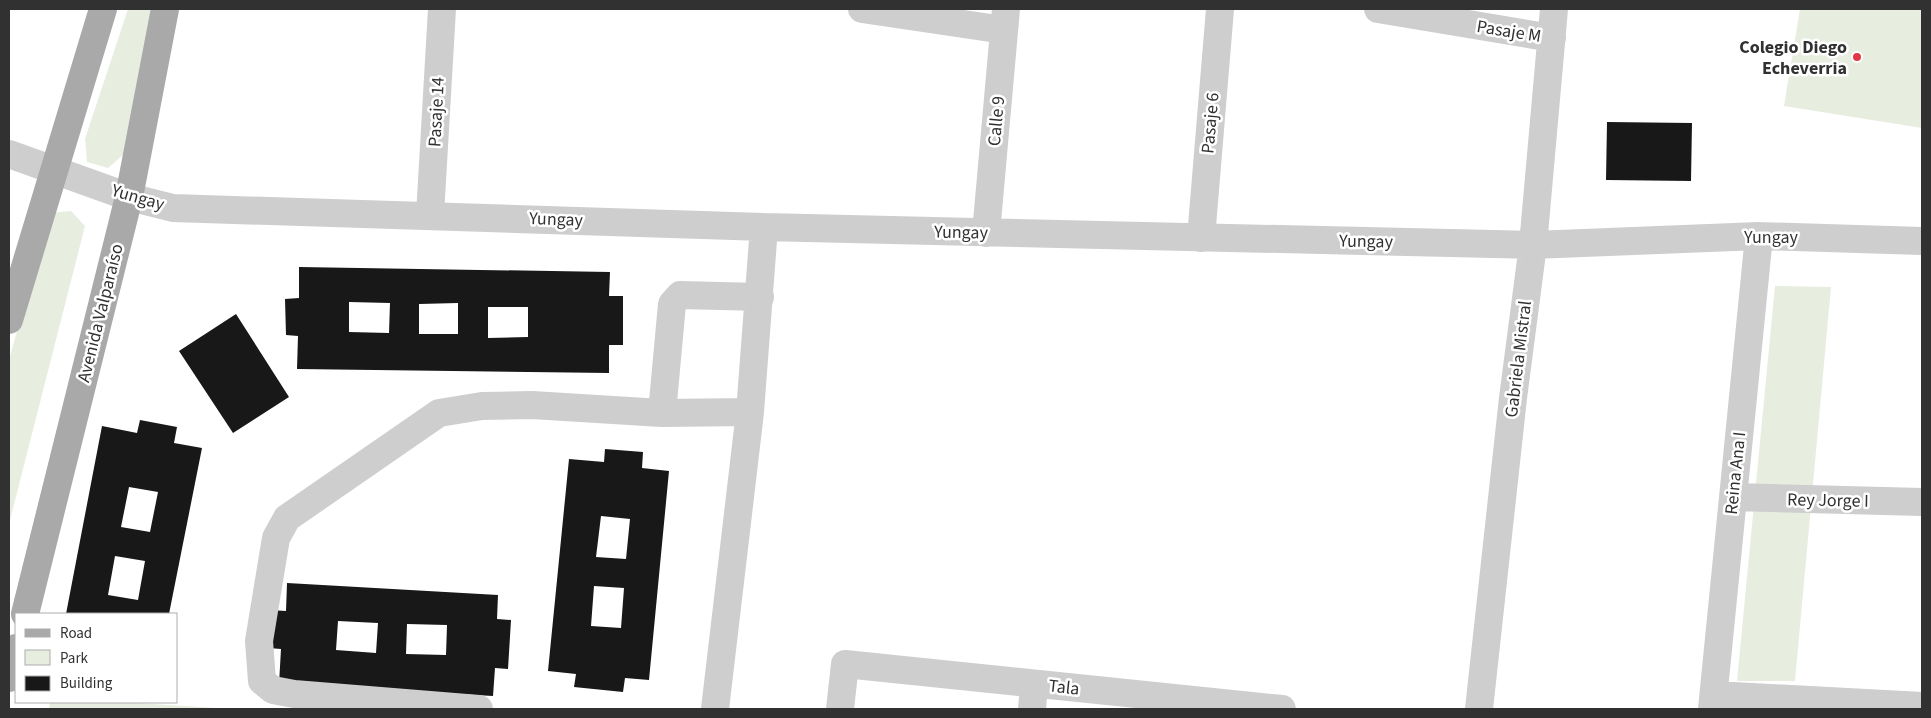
<svg xmlns="http://www.w3.org/2000/svg" width="1931" height="718" font-family="'Source Sans 3',sans-serif">
<rect width="100%" height="100%" fill="#fff"/>
<path fill="#e7eddf" d="M128 9H156L124 154 108 168 87 162 85 139Z
M1800 9H1922V128L1784 106Z
M71 211 85 226 9 524V360L50 213Z
M1775 286 1831 287 1795 681H1737Z
M50 702H120L233 709H49Z"/>
<path fill="#181818" fill-rule="evenodd" d="M1607 122 1692 123 1691 181 1606 180Z
M299 267 610 272 609 296H623V345H609V373L297 369 298 336 286 335 285 299 299 298ZM349 302 390 303 389 333 349 332ZM458 303V334H419V304ZM488 307H528V337L488 338Z
M236 314 289 397 233 433 179 351Z
M140 420 177 427 174 443 202 448 169 614H66L102 426 137 433ZM129 487 158 492 150 532 121 527ZM115 556 145 561 138 600 108 595Z
M605 449 643 452 642 468 669 471 649 680 625 678 623 692 574 687 576 674 548 671 569 459 604 462ZM601 516 630 519 626 559 596 557ZM594 586 624 588 621 628 591 626Z
M287 583 498 595 497 619 511 620 508 669 495 668 493 696 279 684 281 649 268 648 270 610 286 611ZM338 621 378 623 376 653 336 650ZM407 624 447 625 446 655 406 654Z"/>
<g fill="none" stroke-linecap="round" stroke-linejoin="round">
<path stroke="#cecece" stroke-width="28" d="M862 9 1004 30
M1378 9 1552 38
M9 154 129 197 173 208 764 227 1533 245 1759 236 1922 241
M430 215 442 9
M986 233 1006 9
M1201 238 1220 9
M662 413 672 304 680 295 760 297
M1733 497 1922 502
M1714 695 1922 706
M479 709 294 694 273 690 262 681 259 641 276 538 287 518 439 413 482 406 532 405 662 413 750 412
M715 709 750 412 764 227
M840 709 845 664 1282 709
M1032 709 1034 684
M1479 709 1513 398 1533 245 1554 9
M1712 709 1759 236"/>
<path stroke="#a9a9a9" stroke-width="28" d="M9 320 103 9
M25 614 129 197 165 9
M9 678 16 648"/>
</g>
<circle fill="#e23846" stroke="#fff" stroke-width="2" cx="1857" cy="57" r="5"/>
<g text-anchor="middle" stroke-width="5" stroke-linejoin="round" paint-order="stroke">
<g font-size="18" fill="#313131" stroke="#fff">
<text transform="translate(1509 31) rotate(9)" y="6">Pasaje M</text>
<text transform="translate(436 112) rotate(-87)" y="6">Pasaje 14</text>
<text transform="translate(996 121) rotate(-85)" y="6">Calle 9</text>
<text transform="translate(1210 123) rotate(-85)" y="6">Pasaje 6</text>
<text transform="translate(138 197) rotate(16)" y="6">Yungay</text>
<text transform="translate(556 219) rotate(2)" y="6">Yungay</text>
<text transform="translate(961 232) rotate(1)" y="6">Yungay</text>
<text x="1771" y="243">Yungay</text>
<text transform="translate(1366 241) rotate(1)" y="6">Yungay</text>
<text transform="translate(100 313) rotate(-76)" y="6">Avenida Valparaíso</text>
<text transform="translate(1518 359) rotate(-83)" y="6">Gabriela Mistral</text>
<text transform="translate(1735 473) rotate(-84)" y="6">Reina Ana I</text>
<text transform="translate(1828 500) rotate(1)" y="6">Rey Jorge I</text>
<text transform="translate(1064 687) rotate(6)" y="6">Tala</text>
</g>
<g font-size="18" font-weight="bold" fill="#313131" stroke="#fff" text-anchor="end">
<text x="1847" y="53">Colegio Diego<tspan x="1847" dy="21">Echeverria</tspan></text>
</g>
</g>
<rect width="1931" height="718" fill="none" stroke="#313131" stroke-width="20"/>
<rect x="15" y="613" width="162" height="90" fill="#ffffff" stroke="#adadad"/>
<rect x="25" y="629" width="25" height="8" fill="#a9a9a9" stroke="#adadad"/>
<text x="60" y="638" font-size="15" fill="#313131">Road</text>
<rect x="25" y="650" width="25" height="15" fill="#e7eddf" stroke="#adadad"/>
<text x="60" y="663" font-size="15" fill="#313131">Park</text>
<rect x="25" y="676" width="25" height="15" fill="#181818" stroke="#adadad"/>
<text x="60" y="688" font-size="15" fill="#313131">Building</text>
</svg>
